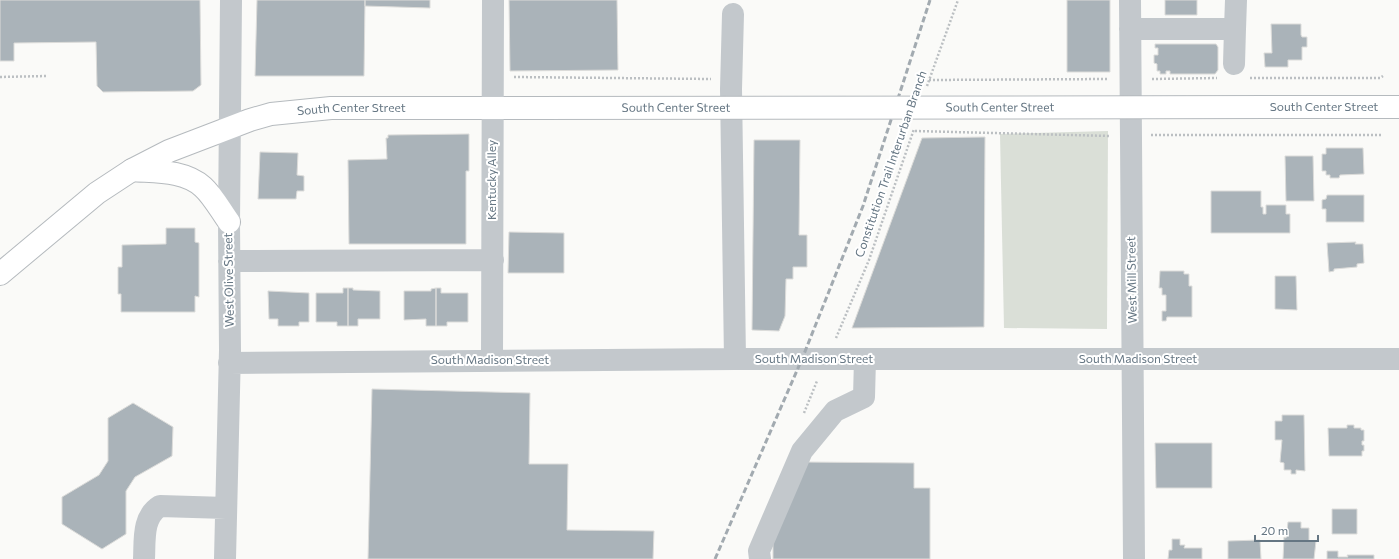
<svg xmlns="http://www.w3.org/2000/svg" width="1399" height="559" font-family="Commissioner,sans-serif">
<rect width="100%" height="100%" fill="#fafaf8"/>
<path fill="#dadfd7" d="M1108 131 1107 329 1004 328 1000 134Z"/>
<path fill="#aab3b9" stroke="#dcdcda" d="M0 0H200L201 85 193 91 103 92 97 86 96 42 14 43V61H0Z
M257 0H365L364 76H255Z
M365 0H430V8L365 6Z
M509 0H617L618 70 510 71Z
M1067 0H1110V72H1067Z
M1165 0H1197V15H1165Z
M1271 24H1301V35L1302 37H1307V47H1302V60H1288V67H1265L1264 53H1272Z
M1155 44H1216L1218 47V70L1215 74H1170V71H1166V74H1160V71H1157V64L1154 63V55H1158V48H1155Z
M469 134V171H466V244H349L348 160 387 159 386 138H388V135Z
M985 137 984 327 852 328 922 138Z
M754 140H800L799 235H807V267H793V279H786L785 316 779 331 752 330Z
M1326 148H1363L1364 174 1340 175 1339 178H1330V175H1326V171H1322V154H1326Z
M260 152 298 153 297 175 304 176V191H297L296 199H258Z
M1285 156H1313L1314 201H1286Z
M1211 191H1261V207H1263V214H1266V205H1286V214H1290V233H1211Z
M1327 195H1364V222H1326V209H1322V200L1326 199Z
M166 228H195V242L199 243V297L195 296V312H121V294H118V267H122V245L166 244Z
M509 232 564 233V273H508Z
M1356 242 1355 244H1363L1364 263 1357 264V267L1334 269V271L1329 272 1327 243Z
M1160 271H1184V274H1189V286H1192V317H1167L1166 321H1162V311H1166V295H1162V288H1159Z
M1275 276H1296L1297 310 1275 309Z
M343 288H348V326H337V322H316V293H343Z
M348 288H353V290L380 291V319H358V326H348Z
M436 288H441V293H468V322H447V326H436Z
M436 288V326H426V319L404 320V291H431V289Z
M268 291 309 293V322H299V326H278V319H269Z
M372 389 530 393 529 464H568L567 530 654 531 653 559H368Z
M133 403 173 427 172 456 135 477 126 491V534L102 549 62 524V497L99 475 108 461V418Z
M1282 415H1304L1305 471 1296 470V474H1291V470H1284V463L1280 462 1282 440H1275V421H1282Z
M1347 425H1354V428H1361V430H1364V441H1362V445H1364V451H1362V456H1329L1328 428H1347Z
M1155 443H1212V488H1156Z
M803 462 914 463V488H930V559H773V533Z
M1332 509H1357V534H1332Z
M1288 522H1301V528H1309V541H1316L1314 559H1283L1284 537 1286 538Z
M1172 539H1180V545H1185L1184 548H1202V559H1168L1169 550H1172Z
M1260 540 1261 559H1228V541Z
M1327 551H1338V557H1348L1347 555H1374V559H1327Z"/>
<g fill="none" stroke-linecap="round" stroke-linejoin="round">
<g stroke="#b5babe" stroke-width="24">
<g id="major">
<path d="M1364 107H1399"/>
<path d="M132 170C155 172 184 170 203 187 213 196 221 211 229 222"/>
<path id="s1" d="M0 274 97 193 132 170 169 151 250 120 271 114 331 108H524"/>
</g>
</g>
<path stroke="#bbbfc2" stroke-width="2.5" stroke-dasharray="2 2" stroke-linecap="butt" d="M0 77 46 76
M514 77 711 79
M1250 78H1380L1383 76
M1152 79 1217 78
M929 80 1109 79
M927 86 958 0
M915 131 1110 136
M1151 135H1381
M836 338 869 260 914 129
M804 413 817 381"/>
<path stroke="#c3c8cc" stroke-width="22" d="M1130 0 1134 559
M733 14 731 89 735 359
M1130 29H1235L1236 0
M1234 64 1235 29
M229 261 493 260
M492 359 493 0
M229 363 735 359H1399
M144 559C145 540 142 517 160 506L226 508
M225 559 230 350 229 222 231 0
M760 559 759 551 802 451 835 411 864 397 865 359"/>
<use href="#major" stroke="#fff" stroke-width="22"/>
<path stroke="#a2aab0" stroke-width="3" stroke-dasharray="6 3" stroke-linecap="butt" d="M715 559 802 359 863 206 930 0"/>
<g stroke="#b5babe" stroke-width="24" stroke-linecap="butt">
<g id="major-bridge">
<path id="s2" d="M524 108 1364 107"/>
</g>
</g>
<use href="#major-bridge" stroke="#fff" stroke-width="22"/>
</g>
<g text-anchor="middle" stroke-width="4" stroke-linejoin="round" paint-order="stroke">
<g font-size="12" fill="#657683" stroke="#fff">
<text dy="4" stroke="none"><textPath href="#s2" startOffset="152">South Center Street</textPath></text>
<text dy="4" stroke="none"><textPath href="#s2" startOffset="476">South Center Street</textPath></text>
<text x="1324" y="111">South Center Street</text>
<text dy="4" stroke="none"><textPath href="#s1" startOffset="399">South Center Street</textPath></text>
<text transform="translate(891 164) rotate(-71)" y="4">Constitution Trail Interurban Branch</text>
<text transform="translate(492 180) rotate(-90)" y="4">Kentucky Alley</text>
<text transform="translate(229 280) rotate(-91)" y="4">West Olive Street</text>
<text transform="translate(1132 280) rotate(-91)" y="4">West Mill Street</text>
<text x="814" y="363">South Madison Street</text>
<text x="1138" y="363">South Madison Street</text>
<text x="490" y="364">South Madison Street</text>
</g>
</g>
<path d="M1255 535v6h63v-6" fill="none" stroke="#657683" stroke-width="2"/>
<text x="1261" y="535" font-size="12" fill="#657683" stroke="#ffffff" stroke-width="3" paint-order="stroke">20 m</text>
</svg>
